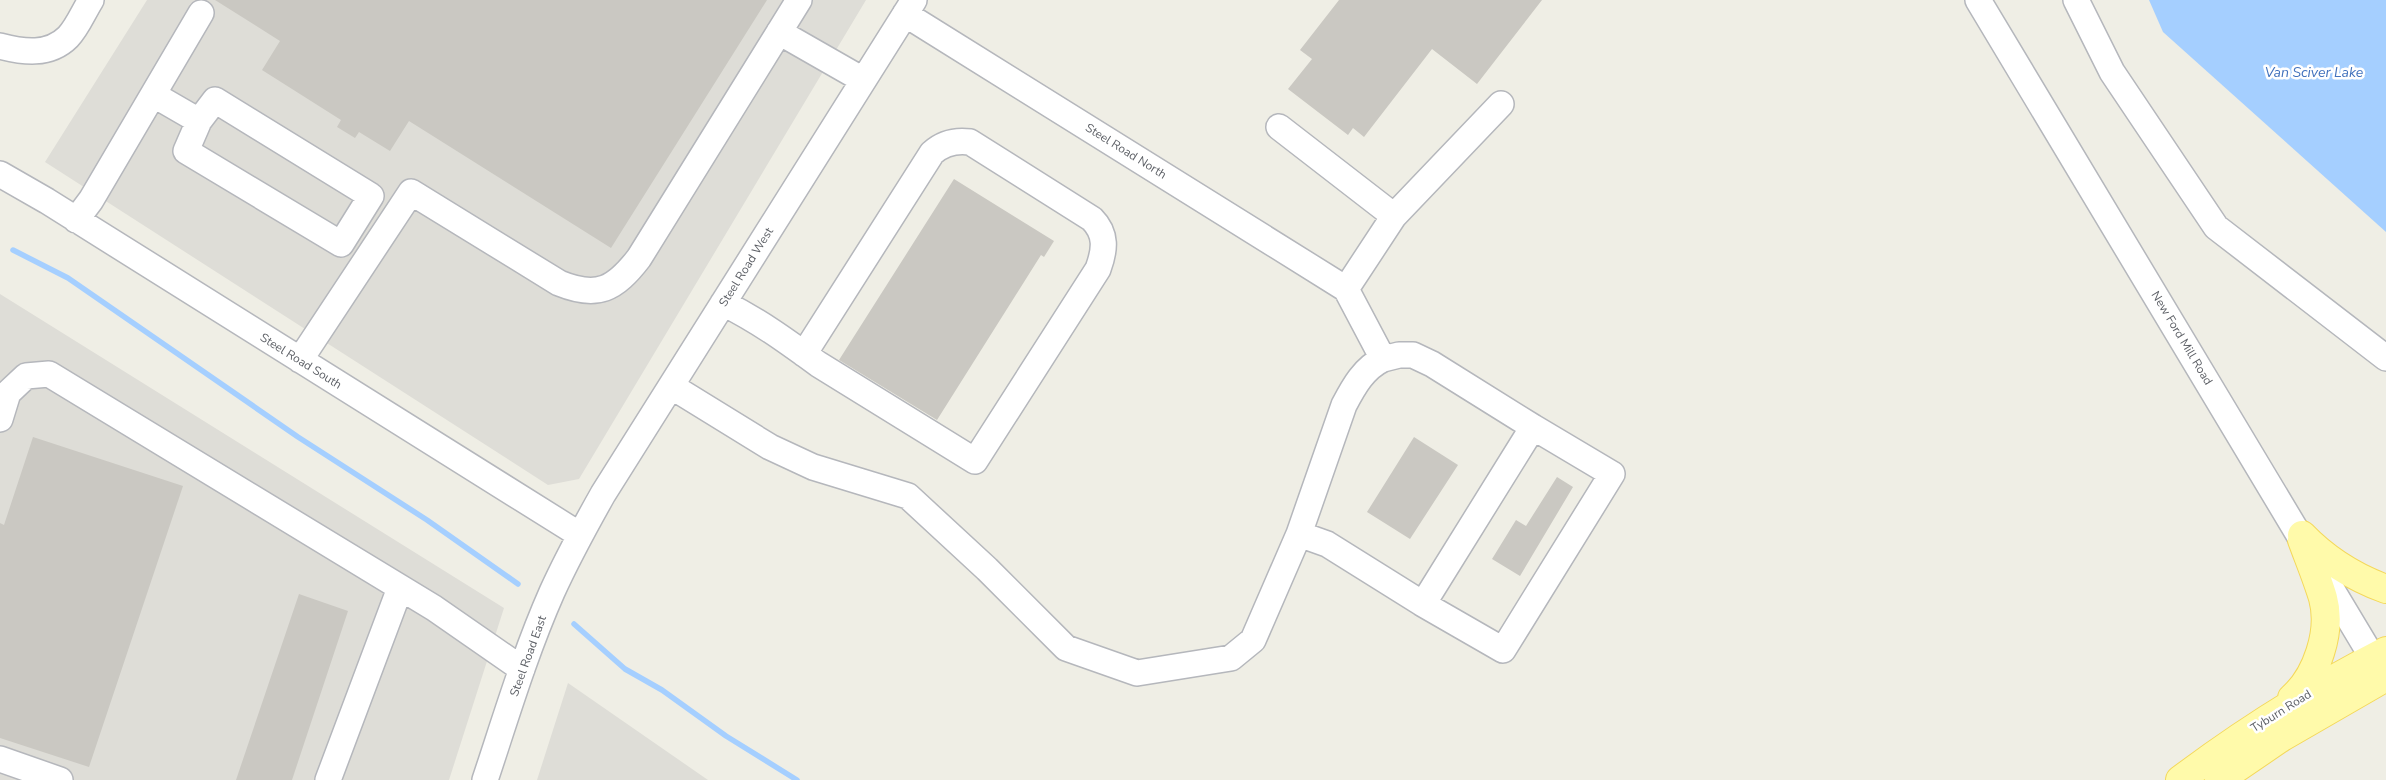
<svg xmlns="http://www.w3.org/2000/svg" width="2386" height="780" font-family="'Nunito Sans',sans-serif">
<rect width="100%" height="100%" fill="#efeee5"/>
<path fill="#deddd7" d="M147 0H866L579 479 548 485 45 162Z
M0 294 504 608 449 780H0Z
M568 683 708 780H537Z"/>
<path fill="#a5cfff" d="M2149 0H2386V232L2163 32Z"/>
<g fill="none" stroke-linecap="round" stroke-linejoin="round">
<path stroke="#a5cfff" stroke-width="5.5" d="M13 250 68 278 298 437 427 520 518 584
M574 624 625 669 662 690 726 736 797 780"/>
</g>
<path fill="#cac8c2" d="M215 0H767L611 248 409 121 390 151 359 132 355 138 337 127 341 120 262 70 280 41Z
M1339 0H1542L1477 84 1432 49 1364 137 1353 128 1348 135 1288 89 1312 59 1300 50Z
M954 179 1054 241 1044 257 1041 255 937 420 839 360Z
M33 437 183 486 89 767 0 738V523L4 525Z
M1414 437 1458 465 1410 539 1367 512Z
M1557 477 1573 487 1520 576 1492 559 1516 520 1526 526Z
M299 594 348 611 292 780H236Z"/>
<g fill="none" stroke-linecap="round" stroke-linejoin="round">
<g stroke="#b5b7bc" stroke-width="28">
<path id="minor" d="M1978 0 2383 675
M2076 0 2112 72 2216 227 2386 358
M905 14 1346 289 1383 359 1399 355H1413L1432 364 1533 427 1423 604 1327 544 1299 534 1344 405C1354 386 1364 368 1383 359
M779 32 863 80
M0 46C23 52 49 56 68 37 77 28 84 11 91 0
M154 95 199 121 186 151 341 244 371 196 215 100 199 121
M1279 127 1394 216 1346 289
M0 174 47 201 580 535
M1394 216 1501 104
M76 220 91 200 201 13
M723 303C759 321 785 340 818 364L975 461 1098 269C1105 250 1107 234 1092 219L970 142C955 140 943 143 932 153L804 354
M300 360 411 192 559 283C598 299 615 289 639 258L799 0
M671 386 770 447 813 467 908 496 987 569 1066 648 1137 673 1231 658 1253 640 1299 534
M0 419 8 393 26 376 49 374 434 608 522 669
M1423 604 1503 650 1612 474 1533 427
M0 759 60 780
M328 780 400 588
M485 780C506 717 525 653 552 592 567 559 585 526 603 494L914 0"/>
</g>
<g stroke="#f4d85a" stroke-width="30">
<path id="major" d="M2302 535C2326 560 2353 577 2386 589
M2292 698C2317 676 2332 631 2323 598 2317 578 2309 559 2302 540
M2180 780C2245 731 2314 688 2386 651
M2219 780 2282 737 2386 677"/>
</g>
<use href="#minor" stroke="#fff" stroke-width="25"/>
<use href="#major" stroke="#fffaaa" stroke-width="28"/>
</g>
<g text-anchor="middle" stroke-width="5" stroke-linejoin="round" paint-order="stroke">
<g font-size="12" fill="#5d6066" stroke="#fff">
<text transform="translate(1126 151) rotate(32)" y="4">Steel Road North</text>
<text transform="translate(746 267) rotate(-58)" y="4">Steel Road West</text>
<text transform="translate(2182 338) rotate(59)" y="4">New Ford Mill Road</text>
<text transform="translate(301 361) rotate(32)" y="4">Steel Road South</text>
<text transform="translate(528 656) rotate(-70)" y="4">Steel Road East</text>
<text transform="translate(2281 711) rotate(-32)" y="4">Tyburn Road</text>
</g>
<g font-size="14" font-style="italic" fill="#4272bd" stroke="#fff">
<text x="2314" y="77">Van Sciver Lake</text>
</g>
</g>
</svg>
